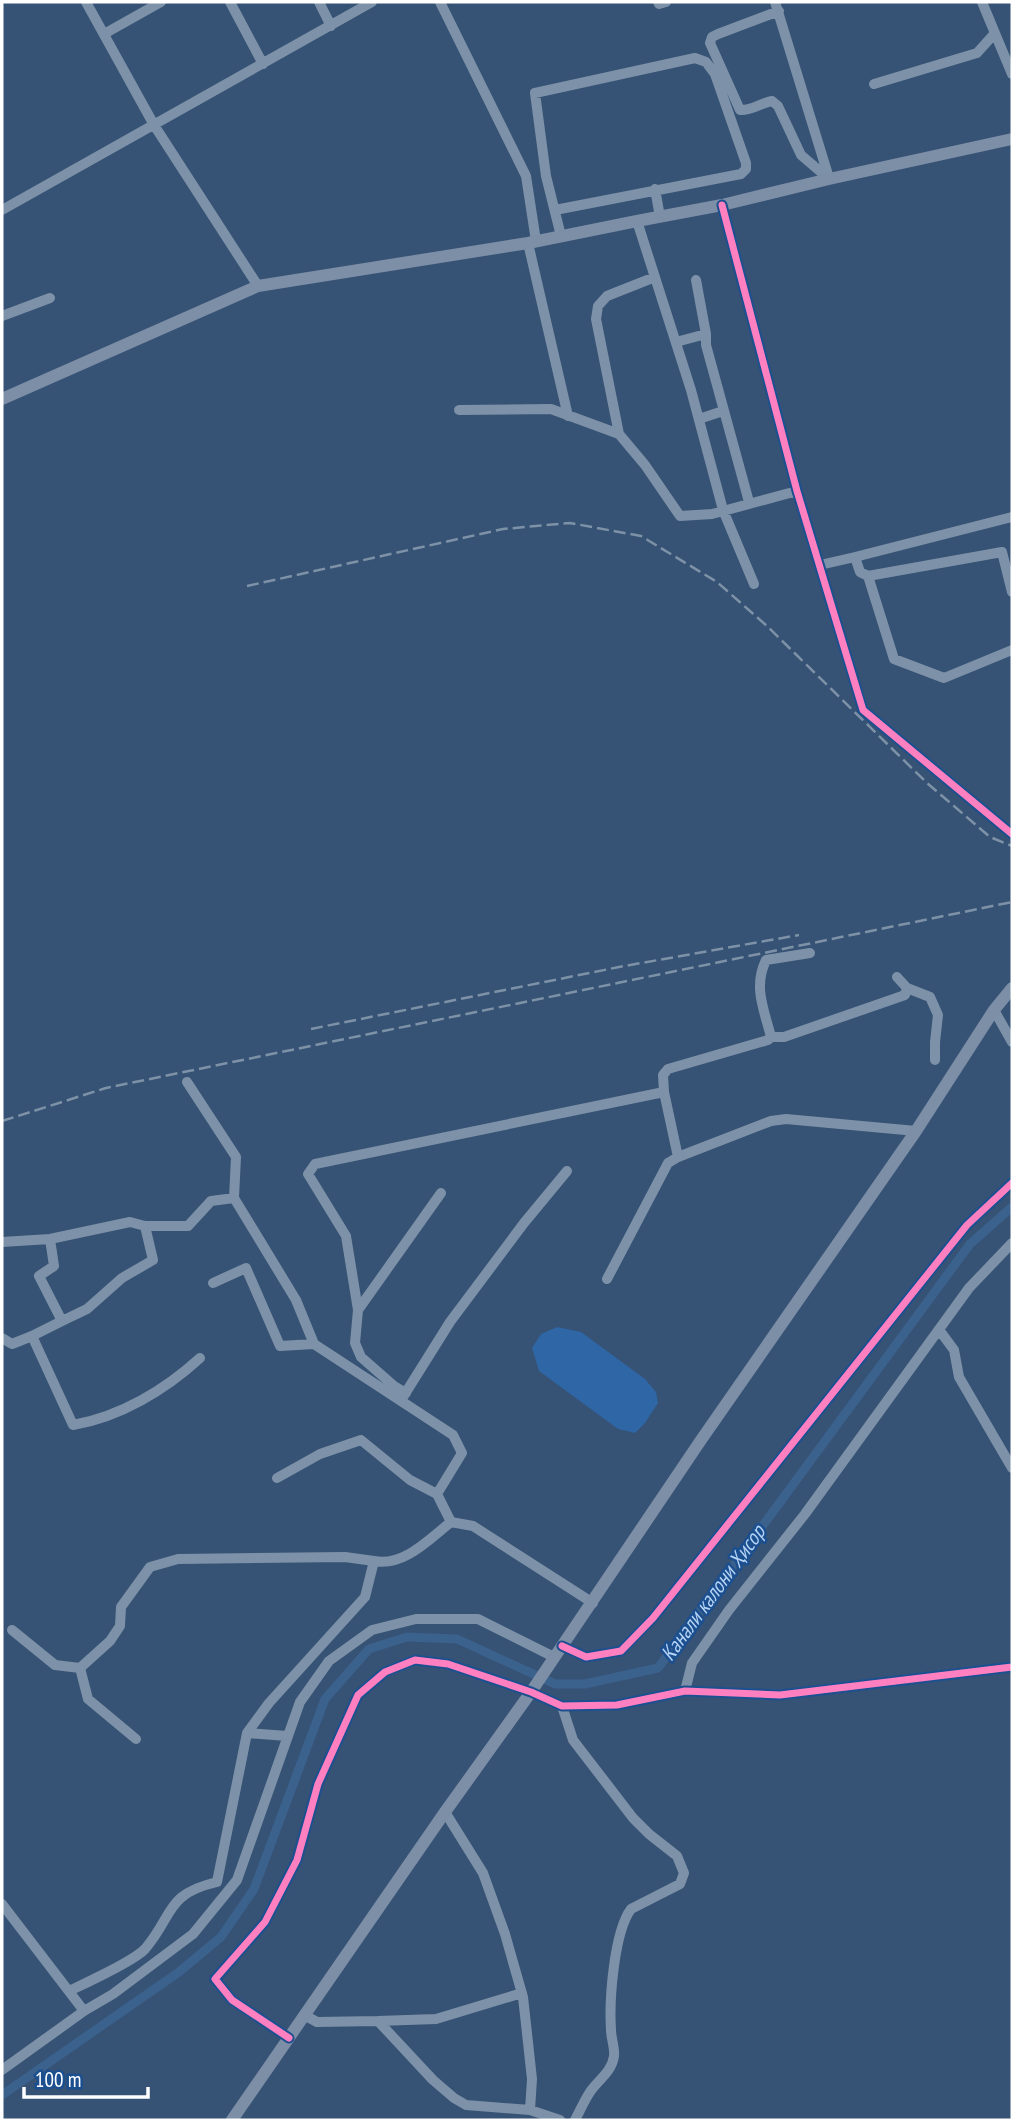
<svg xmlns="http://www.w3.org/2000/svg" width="1014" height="2122" font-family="'PT Sans Narrow',sans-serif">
<rect width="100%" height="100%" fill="#365274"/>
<path fill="#2f66a5" d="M557 1327 581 1332 645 1379 656 1392 658 1403 645 1423 635 1433 618 1429 539 1371 532 1348 541 1334Z"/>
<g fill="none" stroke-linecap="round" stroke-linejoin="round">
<path stroke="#3b618d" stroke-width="9" d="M2 2095 179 1972 221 1937 254 1889 325 1699 369 1649 407 1637 457 1639 555 1684H585L658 1668 970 1244 1012 1207"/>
<path stroke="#7d92a8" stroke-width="10" d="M86 2 154 125 258 286
M230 2 263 64
M319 2 331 26
M440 2 526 176 536 241
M658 2 659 4 666 2
M775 2 829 178
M982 2 1012 74
M779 11 718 34 712 37 710 43 740 110C751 111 761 103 772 101L778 106 801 155 829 179
M104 34 161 2
M874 84 977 53 995 33
M655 189 660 217
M722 205 797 491 863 710 1012 834
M2 210 372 2
M555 210 741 174 746 169V163L715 74 706 62 695 58 535 93 546 176 561 236
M637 221 691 390 723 510 754 584
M528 243 568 416
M696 280 706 334V345L749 502
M2 316 50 298
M676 342 706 334
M459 410 551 409 619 434 645 465 680 516 712 514 797 491
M699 419 723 411
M619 434 596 319 598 306 607 296 655 277
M855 557 1012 517
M820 565 855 557 860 572 868 576 1002 552 1012 592
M868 576 894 659 944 678 1012 650
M897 977 907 988 930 997 938 1015 935 1042V1060
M994 1010 1012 1042
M771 1037H784L905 995 907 988
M187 1082 236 1157 234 1198 296 1300 314 1344 453 1435 462 1453 437 1494
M678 1157 664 1092 663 1075 668 1069 768 1040 771 1037C764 1009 753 987 766 960L810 953
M145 1226H188L211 1201 234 1198
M2 1242 50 1239 130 1222 145 1226 153 1260 122 1278 87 1309 62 1321
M607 1279 668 1163 678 1157 771 1121 786 1119 916 1131
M213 1283 246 1268 280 1346 314 1344
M358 1310 441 1193
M940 1331 954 1350 959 1377 1012 1468
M32 1336 62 1321 39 1276 54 1266 50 1239
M2 1338 12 1344 32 1336 73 1425C120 1417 165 1390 200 1358
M406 1393 394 1386 361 1357 355 1343 358 1310 346 1236 308 1174 315 1164 664 1092
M403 1397 450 1322 524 1223 567 1171
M277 1478 320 1454 361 1440 410 1480 437 1494 451 1522
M374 1561C404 1567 429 1539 451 1522L473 1526 593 1603
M12 1630 55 1665 80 1668
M562 1646 586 1657 621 1651 653 1618 967 1225 1012 1183
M685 1691 692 1663 729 1610 805 1514 969 1288 1012 1243
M562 1706 573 1740 633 1818 649 1834 677 1856 684 1873 680 1884 631 1909C614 1932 609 2000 611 2030 611 2038 615 2048 614 2056 612 2072 598 2080 590 2092 584 2101 580 2111 575 2120
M247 1733 287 1736
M445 1812 483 1873 505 1934 523 1997 532 2079 530 2110
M2 1904 84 2011 2 2070
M69 1991C86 1983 134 1961 145 1949 174 1915 165 1894 217 1882L247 1733 269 1703 365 1597 374 1561 345 1557 178 1559 150 1567 121 1607 120 1626 110 1641 80 1668 88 1699 136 1739
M84 2011 113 1994 193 1934 237 1880 300 1702 329 1661 372 1630 416 1619H478L554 1657
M304 2015 317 2022 378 2021 433 2080 454 2098 466 2105 530 2110 560 2120
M378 2021 436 2019 522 1993
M289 2038 232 2000 215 1979 265 1922 297 1860 318 1784 358 1695 385 1672 415 1660 448 1664 531 1692 562 1706 617 1705 685 1691 780 1695 1012 1667"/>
<path stroke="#7d8ea7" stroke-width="12" d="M2 399 258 286 528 243 637 221 722 205 829 179 1012 139
M232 2120 445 1812 531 1692 701 1440 916 1131 994 1010 1012 988"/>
<path stroke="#7e92a7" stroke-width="2.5" stroke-dasharray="12 5" stroke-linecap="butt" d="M247 586 503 529 570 523 641 536 717 582 767 626 927 783 990 837 1012 846
M311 1029 619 967 799 935
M2 1121 106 1088 1012 902"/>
<g stroke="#1b4f8f" stroke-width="11">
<path id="cycleway" d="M722 205 797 491 863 710 1012 834
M562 1646 586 1657 621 1651 653 1618 967 1225 1012 1183
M289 2038 232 2000 215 1979 265 1922 297 1860 318 1784 358 1695 385 1672 415 1660 448 1664 531 1692 562 1706 617 1705 685 1691 780 1695 1012 1667"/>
</g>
<use href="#cycleway" stroke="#ff80c0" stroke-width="7"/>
</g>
<g text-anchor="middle" stroke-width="5" stroke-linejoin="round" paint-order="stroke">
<g font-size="21" font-style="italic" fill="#b5d3f5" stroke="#1b4f8f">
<text transform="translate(713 1593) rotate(-54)" y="7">Канали калони Ҳисор</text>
</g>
</g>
<rect width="1014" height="2122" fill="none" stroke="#ffffff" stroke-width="7"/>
<path d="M24 2087v10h124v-10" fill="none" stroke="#ffffff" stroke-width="3.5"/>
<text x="35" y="2087" font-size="21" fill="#ffffff" stroke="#1b4f8f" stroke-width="5" paint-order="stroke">100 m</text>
</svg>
